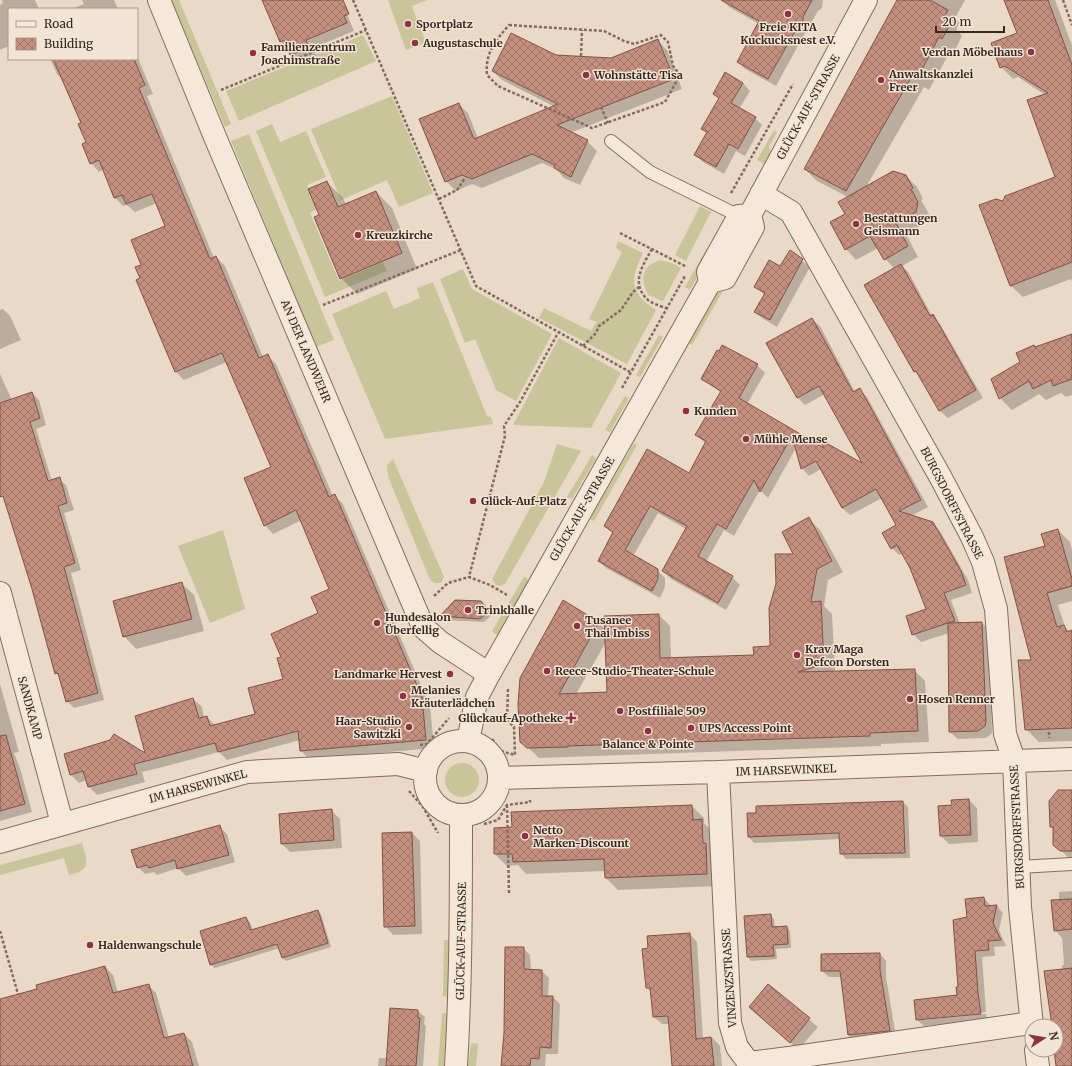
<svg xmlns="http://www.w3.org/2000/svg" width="1072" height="1066" font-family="Merriweather,serif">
<defs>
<pattern id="building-cross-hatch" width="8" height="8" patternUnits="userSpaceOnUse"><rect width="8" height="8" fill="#c58f7f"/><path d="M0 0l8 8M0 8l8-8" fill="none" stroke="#a17568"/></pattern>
</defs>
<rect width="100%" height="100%" fill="#ead9c6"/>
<path fill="#c8c59a" d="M171 0H179L231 124 225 127Z
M388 0H427L412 6 426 43 406 50Z
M363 35 376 61 239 121 226 91Z
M392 96 433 193 399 207 387 180 341 200 311 129Z
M272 124 280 142 306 131 326 177 307 185 317 209 310 213 339 281 383 262 387 271 325 297 256 131Z
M774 130 777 132 769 147 772 155 766 165 757 160Z
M249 134 334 340 316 347 231 141Z
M700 206 711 212 686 261 675 255Z
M618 241 643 253C630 280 629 293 656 310L627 364 539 318 544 308 591 331 597 322 589 319 622 252 616 248Z
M707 248 712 251 690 290 685 287Z
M660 260 672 263 681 268 663 301 648 295C640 278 641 267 660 260Z
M463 269 472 289 552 334 516 401 496 390 475 339 465 343 440 279Z
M433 282 487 416 491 417 493 424 385 439 332 314 386 291 394 309 420 298 417 288Z
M718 289 723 291 692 345 688 343Z
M659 335 663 337 640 377 636 375Z
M559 338 621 373 591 428 513 425Z
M625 396 629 398 610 432 605 430Z
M634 443 637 445 594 521 590 519Z
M557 444 581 451 505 584 500 586 496 585 492 579 544 482Z
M592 455 596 458 572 499 567 497Z
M393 459 444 577 441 583H435L430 580 388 476 387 465Z
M223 530 245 609 210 623 178 546Z
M524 577 528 579 526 587 498 636 492 631Z
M445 780a17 17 0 1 1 34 0a17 17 0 1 1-34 0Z
M82 843C87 861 92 870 69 875L64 858 0 875V865Z
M444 940H449L448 997 443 996Z
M442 1013 448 1014 444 1066H438Z
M471 1043 478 1044 476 1066H468Z"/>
<path fill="#0003" fill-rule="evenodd" d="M2 0H35L39 9H9V46L0 50V5L3 3Z
M82 0H114L118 9H71L84 4Z
M263 0H341L354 31 313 48 316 56 299 63 280 41Z
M722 0H823L822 8 818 11 810 25V29L805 33 776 86 745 69 738 62 759 24 729 7Z
M898 0H965L955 18 960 23 956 29 962 36 955 50 952 48 929 90 924 87 866 187 906 176 917 187 923 199 921 200 929 214 926 223 906 234 918 257 902 266 909 273 932 316 940 324 983 398 948 418 939 410 921 378 915 372 866 285 895 269 885 259 878 248 856 260 846 249 848 197 817 181 805 169Z
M1005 0H1055L1072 45V282L1071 279 1023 297 1011 286 1003 202 1057 177 1045 95 1018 77 1013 79 1001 67 1018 34Z
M657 40 667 50 682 89 570 133 587 141 597 151 580 185 564 178 556 169 542 163 482 188 472 184 456 191 446 181 458 104 468 113 478 138 555 107 502 80 493 71 556 56 611 59Z
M137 56 153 94 147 96 214 258 216 257 225 266 263 357 267 355 276 364 333 496H335L343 504 430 706 434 748 309 759 301 751 300 740 227 760 219 752 163 767 142 772 145 782 97 795 89 787 87 780 79 783 71 775 65 755H147L193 699 202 707 204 718 207 717 215 725 256 715 284 680 282 657 319 614 330 590 302 520 273 534 265 525 272 468 227 362 184 380 176 372 137 280 141 278 142 265 167 226 157 203 135 212 127 205 123 206 115 198 104 169 99 172 91 163 82 124 64 81 57 74 50 59H137Z
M743 83 750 91 739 109 755 118 762 125 745 156 736 151 724 174 703 162 696 155 708 134 702 129 719 99 714 94Z
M327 182 343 198 346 205 376 192 392 208 417 269 357 294 341 278Z
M790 252 810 267 777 327 762 318 755 312 765 295 755 287 781 268Z
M3 309 10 316 21 340 0 349V310Z
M812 319 820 326 855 392 859 390 867 397 928 507 911 516 933 523 940 531 968 580 972 593 951 600 960 624 982 623 989 630 992 733 986 738 958 739 950 732 949 633 921 642 913 634 927 610 911 567 903 553 899 555 892 548 897 526 882 498 850 515 842 508 821 469 809 476 802 468 796 448 768 498 760 490 734 536 724 530 706 562 732 577 740 585 726 610 671 579 663 571 686 529 658 513 633 556 657 570 665 578V587L660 598 606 568 599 561 612 533 605 526 689 474 706 444 696 435 721 393 703 378 757 365 765 373 747 404 826 450 864 466 825 394 805 405 798 398 768 343Z
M1072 339V395L1066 397 1061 393 1046 400 1039 394 1012 410 1000 398 1021 362 1036 348Z
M0 374 12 400 32 393 39 400 46 425 36 429 52 481 59 479 66 485 74 510 64 513 81 570 71 573 104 700 74 708 67 701 61 678 56 673 33 589 0 482Z
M809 519 820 530 843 572 828 580 824 606 832 614 835 672 914 670 925 681 929 742 881 744V746L539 758 521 741 563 602 599 623 605 629 659 615 670 626 671 658 755 656 771 647 795 555ZM606 642 608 693 576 694Z
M1058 530 1070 542 1072 550V601L1058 605 1065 627 1070 632 1072 631V741L1039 742 1026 729 1046 547Z
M181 583 194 595 204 631 136 649 124 636Z
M456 601 484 606 492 615 484 622 444 620 441 616Z
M0 684 19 752 14 753 20 768 32 812 0 821Z
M1072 791V861L1054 844V830L1051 827Z
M969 800 977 808 978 842 949 844 941 836 953 806Z
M903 802 908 807 910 858 846 859 841 853 840 839 754 843 749 837 748 814Z
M692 806 704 818V823L713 832 719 886 618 890 606 878 605 871 526 874 518 865 507 866 495 854 513 828Z
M331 810 340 819 342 848 290 852 282 844 280 815Z
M220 827 227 834 235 862 186 876 178 868 157 875 154 872 145 874 138 867Z
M412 833 420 841 422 934 393 935 385 926Z
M1072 891V1066H1056L1054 1050H1056V1026H1052L1062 970V965H1064L1062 938 1055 930 1059 900V892Z
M984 898 991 906H997L1003 913 999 930 1006 946 994 947 995 956 982 957 986 1012 922 1018V1020L986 1014V1013L987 1020 924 1026 917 1020 958 996 968 918Z
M317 911 321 914 331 947 286 961 282 957 280 948 215 968 211 965 201 932 246 918 250 922 253 931Z
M770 915 774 919 775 927H787L790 931 791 948 776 949 777 959 751 961 748 957 745 917Z
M690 934 697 942 703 1039 713 1038 720 1046 722 1066H673L670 1024H662L654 1017 652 992 647 988 648 937Z
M523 948 530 955 531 970 542 971 549 978 548 997H553L560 1004 558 1054H546L545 1066H502Z
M880 954 886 961V977L896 1037 855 1041 848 1035 842 977H829L822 971Z
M105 967 113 975 118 993 148 985 156 993 169 1038 184 1034 192 1042 199 1066H3L0 1056V1000Z
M768 985 818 1027 798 1050 750 1007Z
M418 1011 425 1017 424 1024 426 1026 423 1066H378L379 1058H387Z"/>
<path fill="url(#building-cross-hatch)" stroke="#815245" d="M262 0H343L349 14 344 16 347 23 306 40 309 48 290 55 284 40 280 42Z
M721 0H812L803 17V21L798 26 768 79 737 62 759 21Z
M897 0H930L948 10 943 19 951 23 942 39 939 37 917 79 912 76 846 191 804 169Z
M1004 0H1048L1072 65V262L1010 286 979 205 996 199 1003 201 1005 196 1055 177 1027 100 1048 93 1005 66 1000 68 991 43 1017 33Z
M511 33 556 55 611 58 658 39 674 79 557 125 588 140 571 177 554 168 555 165 532 154 472 179 462 175 445 182 419 119 459 103 474 139 558 104 492 71Z
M53 59H134L145 85 139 88 210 259 216 256 259 358 268 354 329 497 335 494 422 697 426 740 300 751 298 731 218 752 215 743 154 759 134 764 137 774 88 787 83 771 70 775 64 754 110 740 114 734 145 753 135 716 193 698 199 718 207 716 210 726 255 714 248 688 283 679 277 658 281 657 271 634 318 613 311 597 329 589 296 510 264 526 244 478 271 467 222 353 175 372 136 280 140 278 135 267 141 265 131 240 165 226 152 194 126 204 122 195 114 198 99 160 90 164 82 144 86 142 78 124 81 123Z
M725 72 743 83 731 103 756 117 738 149 729 144 716 167 694 155 707 132 701 129 719 98 713 94Z
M893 171 906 175 913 188 911 189 918 202 916 212 896 223 908 246 884 260 870 236 845 250 830 222 845 214 838 202Z
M327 181 338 207 376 191 402 253 340 279 314 217 319 215 308 189Z
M790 250 803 259 770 320 754 312 765 293 754 287 769 260 780 266Z
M901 264 930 316 933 314 976 390 939 411 916 371 914 372 864 285Z
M812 318 853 392 860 388 921 500 899 511 933 522 961 571 966 585 944 593 955 621 948 623 982 622 986 721 985 726 978 731 949 732 948 623 912 635 906 616 926 609 910 568 897 545 891 549 882 533 896 525 876 489 842 508 816 461 801 469 792 436 760 492 754 480 726 529 717 524 698 556 733 576 718 603 662 571 687 526 650 506 625 550 658 569V579L652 591 598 561 613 532 604 526 647 449 689 473 706 441 695 435 721 391 701 379 717 350 719 351 722 345 758 364 739 398 824 448 819 439 862 463 819 386 797 398 766 343Z
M1072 334V379L1053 386 1051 380 1033 389 1029 381 999 399 991 379 1020 362 1016 353 1034 345 1035 347Z
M32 392 40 418 30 422 48 481 60 477 67 503 58 506 75 563 64 567 98 693 66 702 58 673 55 674 32 589 3 496 0 497V403Z
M809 517 832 561 817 569 811 602 821 601 824 664 798 672 915 669 918 731 870 733V736L568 746V747L527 748 520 742 518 704 520 678 563 600 599 622 559 694 607 692 604 616 659 614 660 658 754 655 753 647 770 646 769 608 776 584 775 554H793L782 532Z
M1058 529 1072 579V586L1047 593 1057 627 1064 625 1067 632 1072 630V728L1025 730 1018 660H1031L1004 557 1045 546 1041 534Z
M182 582 192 619 123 637 113 601Z
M455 600 481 601 489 611 480 619 440 616Z
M6 735 25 804 0 811V736Z
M1058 790H1072V851H1060L1053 845V827H1050L1049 801Z
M969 799 971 835 940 836 938 806 952 805 951 800Z
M903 801 905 853 840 854 839 833 748 837 747 813H756V806Z
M692 805 693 820 702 819 703 843H706L707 874 605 878 604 859 513 862 512 854H494V828L512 827 511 812Z
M332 809 334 840 281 844 279 814Z
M220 825 229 855 177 869 175 860 149 868 147 865 137 868 131 850Z
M412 832 415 926 384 927 382 833Z
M984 897 985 906 997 905 993 923 1001 940 988 941 989 950 975 951 978 993 981 1014 916 1020 914 1000 957 995 956 987H958L953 920 967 917 965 899Z
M1072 899V929L1054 931 1051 900Z
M318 910 328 943 282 958 277 944 210 965 200 931 246 917 251 930Z
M771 914 772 927 787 926 788 944 773 945 774 956 747 957 744 916Z
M690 933 696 1039 711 1037 714 1066H672L668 1016 653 1017 650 988H646L642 949 648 948 647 936Z
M505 947H524V969L542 970V996H553L551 1048 540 1047 539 1059 531 1058 530 1066H501L504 1033Z
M880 953V970L890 1031 848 1035 840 971H821V954Z
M105 966 113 993 149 984 164 1038 184 1033 193 1066H0V999L37 989 36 985Z
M1072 968V1066H1056L1054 1050H1056V1026H1052L1044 971Z
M768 984 810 1018 790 1043 749 1007Z
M390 1008 418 1010V1018H420L416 1066H386Z"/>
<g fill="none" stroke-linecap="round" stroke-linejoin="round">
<g stroke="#846b5d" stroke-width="14">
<path id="service" d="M611 141 650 172 739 216
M1019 867 1072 864"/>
</g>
<g stroke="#846b5d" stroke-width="24">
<path id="minor" d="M159 0 215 137 423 627 440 642 489 674
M761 194 791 212 941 478 972 537 983 562 996 609 1005 734 1014 760 1020 907 1032 1026
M710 282 725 278 753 227 750 215 866 0
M0 593 62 823
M425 778a37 37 0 1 1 74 0a37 37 0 1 1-74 0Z
M468 741 477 697 489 674 710 282 708 272 739 216 750 215
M718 772 730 1023 737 1047 749 1063 789 1058 1031 1023
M500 778 718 772 1072 759
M0 842 247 772 398 764 426 771
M1036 1050 1038 1066
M456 1066C461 982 461 899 461 815"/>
</g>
<path stroke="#846b5d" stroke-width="2.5" stroke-dasharray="3 2" stroke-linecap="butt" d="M353 0 476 286 630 372
M1063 0 1072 25
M509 25 604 31 624 41 634 44 661 35 668 42 673 66 680 75 665 102 592 128 498 86 487 75C485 53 495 41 509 25Z
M581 56 582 30
M221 90 366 30
M601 107 608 123
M731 193 793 84
M439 199 457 190 465 178
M620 233 687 267
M652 249C643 265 631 282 646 298 650 303 660 306 666 308
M323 305 461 250
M583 346 596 333 599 326 621 310 633 292 639 287
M622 388 685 276
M507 595 490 585 469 577 505 436 504 426 520 402 558 333
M434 596 448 583 469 577
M495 721 507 720 508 689
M1049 732V738
M492 739 501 751 515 755 514 727 507 720
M420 745 427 744 449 718
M409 791 423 807 438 833
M507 805 509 893
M484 824 498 820 507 805 530 802V800
M0 931 18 994"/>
<use href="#service" stroke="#f6e8d8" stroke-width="12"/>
<use href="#minor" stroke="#f6e8d8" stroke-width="22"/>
</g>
<g fill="#8e3243" stroke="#f3e5d5" stroke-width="1.5">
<circle cx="788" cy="14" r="4"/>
<circle cx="408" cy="24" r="4"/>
<circle cx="415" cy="43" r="4"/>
<circle cx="1031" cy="52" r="4"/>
<circle cx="253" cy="53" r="4"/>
<circle cx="586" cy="75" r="4"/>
<circle cx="881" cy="80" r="4"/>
<circle cx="856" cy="224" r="4"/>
<circle cx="358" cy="235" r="4"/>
<circle cx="686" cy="411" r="4"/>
<circle cx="746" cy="439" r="4"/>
<circle cx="473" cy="501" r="4"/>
<circle cx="468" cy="610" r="4"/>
<circle cx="377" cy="623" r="4"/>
<circle cx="577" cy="626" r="4"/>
<circle cx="797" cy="655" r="4"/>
<circle cx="547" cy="671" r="4"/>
<circle cx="450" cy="674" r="4"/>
<circle cx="403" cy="696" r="4"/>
<circle cx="910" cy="699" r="4"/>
<circle cx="620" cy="711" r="4"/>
<path d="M569 712h4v4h4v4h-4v4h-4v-4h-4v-4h4z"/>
<circle cx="409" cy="727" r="4"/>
<circle cx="691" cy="728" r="4"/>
<circle cx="648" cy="731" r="4"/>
<circle cx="525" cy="836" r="4"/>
<circle cx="90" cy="945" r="4"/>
</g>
<g text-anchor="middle" stroke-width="3" stroke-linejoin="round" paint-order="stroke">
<g font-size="11" font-weight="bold" fill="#362620" stroke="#f3e5d5" text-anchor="start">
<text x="416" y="28">Sportplatz</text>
<text x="788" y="31" text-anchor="middle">Freie KITA<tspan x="788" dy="13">Kuckucksnest e.V.</tspan></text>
<text x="423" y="47">Augustaschule</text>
<text x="261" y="51">Familienzentrum<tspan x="261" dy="13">Joachimstraße</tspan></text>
<text x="1023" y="56" text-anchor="end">Verdan Möbelhaus</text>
<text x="889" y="78">Anwaltskanzlei<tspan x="889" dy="13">Freer</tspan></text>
<text x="594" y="79">Wohnstätte Tisa</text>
<text x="864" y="222">Bestattungen<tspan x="864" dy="13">Geismann</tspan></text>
<text x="366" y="239">Kreuzkirche</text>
<text x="694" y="415">Kunden</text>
<text x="754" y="443">Mühle Mense</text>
<text x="481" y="505">Glück-Auf-Platz</text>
<text x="476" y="614">Trinkhalle</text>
<text x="385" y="621">Hundesalon<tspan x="385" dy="13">Überfellig</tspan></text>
<text x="585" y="624">Tusanee<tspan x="585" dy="13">Thai Imbiss</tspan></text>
<text x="805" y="653">Krav Maga<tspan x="805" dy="13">Defcon Dorsten</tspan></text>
<text x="555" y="675">Reece-Studio-Theater-Schule</text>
<text x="442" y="678" text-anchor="end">Landmarke Hervest</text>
<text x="411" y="694">Melanies<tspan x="411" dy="13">Kräuterlädchen</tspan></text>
<text x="918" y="703">Hosen Renner</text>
<text x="628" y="715">Postfiliale 509</text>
<text x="563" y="722" text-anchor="end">Glückauf-Apotheke</text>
<text x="401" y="725" text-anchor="end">Haar-Studio<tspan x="401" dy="13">Sawitzki</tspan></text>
<text x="699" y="732">UPS Access Point</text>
<text x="648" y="748" text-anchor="middle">Balance &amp; Pointe</text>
<text x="533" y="834">Netto<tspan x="533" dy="13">Marken-Discount</tspan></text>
<text x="98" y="949">Haldenwangschule</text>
</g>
<g font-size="11" fill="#362620" stroke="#f3e5d5">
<text transform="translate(808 107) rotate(-61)" y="4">GLÜCK-AUF-STRASSE</text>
<text transform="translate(306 351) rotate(67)" y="4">AN DER LANDWEHR</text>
<text transform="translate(952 503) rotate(63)" y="4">BURGSDORFFSTRASSE</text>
<text transform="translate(582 509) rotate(-60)" y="4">GLÜCK-AUF-STRASSE</text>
<text transform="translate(30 708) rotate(75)" y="4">SANDKAMP</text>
<text transform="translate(786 770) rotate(-2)" y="4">IM HARSEWINKEL</text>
<text transform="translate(198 786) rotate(-15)" y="4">IM HARSEWINKEL</text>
<text transform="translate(1017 827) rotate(-93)" y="4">BURGSDORFFSTRASSE</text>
<text transform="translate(461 941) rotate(-89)" y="4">GLÜCK-AUF-STRASSE</text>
<text transform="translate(729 978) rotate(-94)" y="4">VINZENZSTRASSE</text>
</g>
</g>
<rect x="8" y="8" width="130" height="52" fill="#f3e5d5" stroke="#a7998d"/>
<rect x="16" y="21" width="20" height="6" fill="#f6e8d8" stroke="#a7998d"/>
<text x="44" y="28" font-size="12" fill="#362620">Road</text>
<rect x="16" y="38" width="20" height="12" fill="url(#building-cross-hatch)" stroke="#a7998d"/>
<text x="44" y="48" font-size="12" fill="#362620">Building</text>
<g transform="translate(1044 1038) rotate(78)"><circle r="19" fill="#f3e5d5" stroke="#a7998d"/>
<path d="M0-3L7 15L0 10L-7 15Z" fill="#8e3243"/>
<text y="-6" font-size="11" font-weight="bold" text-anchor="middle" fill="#362620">N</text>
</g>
<path d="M936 26v6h68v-6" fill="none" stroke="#362620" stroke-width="2"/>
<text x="942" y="26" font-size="12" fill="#362620" stroke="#f3e5d5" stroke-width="3" paint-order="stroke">20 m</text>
</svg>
